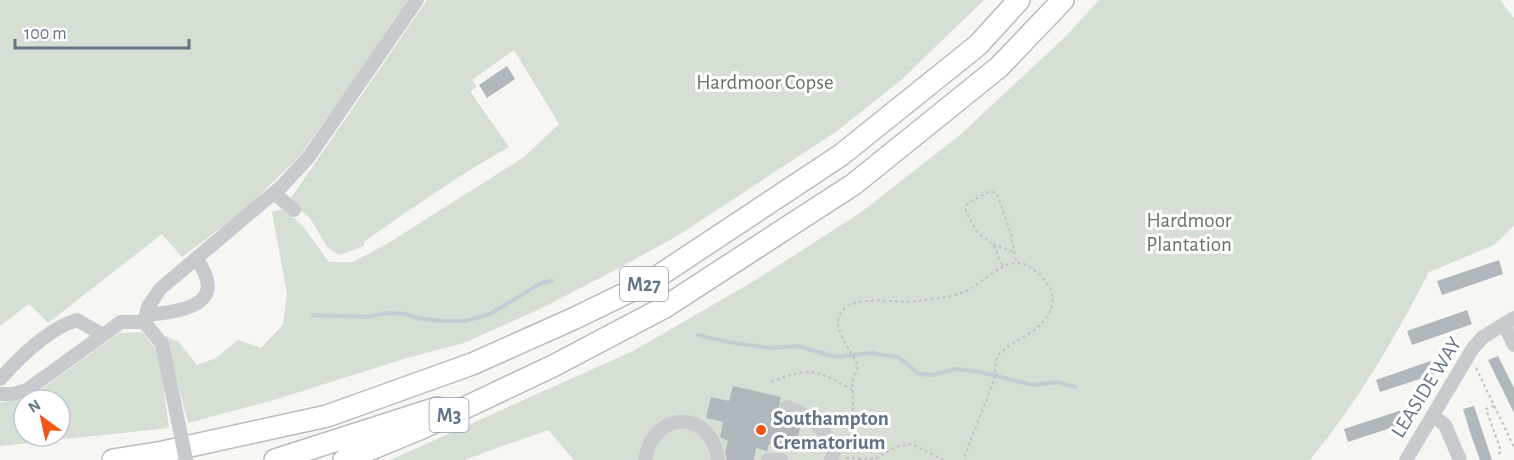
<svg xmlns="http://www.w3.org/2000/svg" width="1514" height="460" font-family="'Alegreya Sans',sans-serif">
<rect width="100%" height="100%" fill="#f6f6f2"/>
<path fill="#d6dfd3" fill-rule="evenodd" d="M0 0H411L299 157 242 212 182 257 162 234 48 323 29 304 0 326Z
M427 0H984L900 81 837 131 679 235 619 268 542 308 464 343 407 358 277 399 188 423 165 336 179 342 197 365 216 358 238 340 261 348 283 325 287 294 272 212 282 209 302 225 329 262H353L390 242 524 157 559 124 514 50 472 80 477 87 470 91 509 147C459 175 412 208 365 241L364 246 339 255 327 247 310 218 289 201Z
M1099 0H1500L1514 18V226L1494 245 1429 272C1395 338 1357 403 1310 460H574L548 430 464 460H390L633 351 754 281 860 213 960 135 1066 36Z
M142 332 159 353 169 428 0 446V402L28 399 119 333ZM24 400H60V436H24Z"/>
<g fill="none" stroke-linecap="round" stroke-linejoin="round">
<path stroke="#c3cdd3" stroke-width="4" d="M313 315 367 317 388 313 405 314 417 318 441 321H465L490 314 541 283 552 281
M698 335 728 342 769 348 798 346 836 357 873 353 883 355 898 357 919 374 933 375 955 369 976 371 1033 385 1057 382 1075 387"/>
</g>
<path fill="#b1b8bd" d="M507 66 515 79 487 98 479 85Z
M1499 260 1503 274 1442 295 1437 281Z
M1467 310 1472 324 1412 345 1407 331Z
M1498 356 1514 388V413L1488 360Z
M1436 359 1441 372 1380 392 1376 380Z
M733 386 781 397 777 415 791 418 801 424 795 450 769 444 767 451 756 448 754 460H727L725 452 728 441 720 437 723 422 706 418 711 397 729 401Z
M1474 406 1492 460H1480L1471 435 1463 409Z
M1405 409 1409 422 1348 442 1344 429Z"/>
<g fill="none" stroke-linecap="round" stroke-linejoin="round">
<g stroke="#b9bcbf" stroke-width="24">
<path id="highway" d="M113 460 163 452 327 416 472 364 575 318 651 281 841 155 978 45 1019 0
M275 460 437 408
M344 460 422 428 553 366 665 307 854 184 999 67 1063 0"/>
</g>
<path stroke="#c0c2c4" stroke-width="2" stroke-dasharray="3 3" stroke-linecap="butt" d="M993 244 1014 252
M1002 265 993 244 978 233 966 212V206L968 203 990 191 997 194 1011 234 1016 262
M1476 368 1514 447
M771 382C808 367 818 369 852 390
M1494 406 1486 409 1501 451 1497 456
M847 452 854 426 852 382 858 367C852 349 827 327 844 309 854 297 891 301 906 302 915 302 924 300 933 299 948 297 964 294 976 285 1001 268 1015 249 1042 277 1050 286 1054 294 1052 306 1046 330 1015 339 999 354L996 360 994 380 963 460
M846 458 875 459 895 447 912 444 943 460"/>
<path stroke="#c8cbce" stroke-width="14" d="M274 193 294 210
M146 315C183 311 230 306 196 258
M144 322 148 307 160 289 282 186 308 158 417 0
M1504 324 1514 345
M0 379C19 358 49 328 77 320L103 335
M0 394H13L27 390 121 322H144L162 344 172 392
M787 407C809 415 827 429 834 452L831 460
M1433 416 1445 425 1460 460
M645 460C654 407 713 411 718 460
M768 460H781
M1406 460 1473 348 1483 337 1514 318"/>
<use href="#highway" stroke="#fff" stroke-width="21"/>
<path stroke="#c8cbce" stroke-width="14" d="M172 392 186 460"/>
</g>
<circle fill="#f45415" stroke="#fff" stroke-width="2" cx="761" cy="430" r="6"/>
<g text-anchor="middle" stroke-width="6" stroke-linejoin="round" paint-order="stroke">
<g fill="#fff" stroke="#919eaa" stroke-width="1.5">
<rect x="620" y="267" width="48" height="34" rx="4.5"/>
<rect x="429.5" y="398" width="39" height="34" rx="4.5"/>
</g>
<g font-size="20" font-weight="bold" fill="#627486">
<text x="644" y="291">M27</text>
<text x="449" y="422">M3</text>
</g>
<g font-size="21" fill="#62785e" stroke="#fff">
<text x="765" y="89">Hardmoor Copse</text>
<text x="1189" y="227">Hardmoor<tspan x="1189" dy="24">Plantation</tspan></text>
</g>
<g font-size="21" fill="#627486" stroke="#fff">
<text transform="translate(1426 387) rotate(-58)" y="7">LEASIDE WAY</text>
</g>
<g font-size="21" font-weight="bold" fill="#627486" stroke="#fff" text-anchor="start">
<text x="773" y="425">Southampton<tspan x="773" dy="24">Crematorium</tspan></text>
</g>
</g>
<g transform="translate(42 418) rotate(327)"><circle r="28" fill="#ffffff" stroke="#c0c7cf" stroke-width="1.5"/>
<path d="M0-4.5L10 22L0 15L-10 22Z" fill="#f45415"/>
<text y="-9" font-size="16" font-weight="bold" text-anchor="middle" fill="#627486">N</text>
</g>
<path d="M15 39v9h174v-9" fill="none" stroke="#627486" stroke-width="3"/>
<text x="24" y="39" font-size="18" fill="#627486" stroke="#ffffff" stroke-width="4.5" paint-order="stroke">100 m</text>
</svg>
